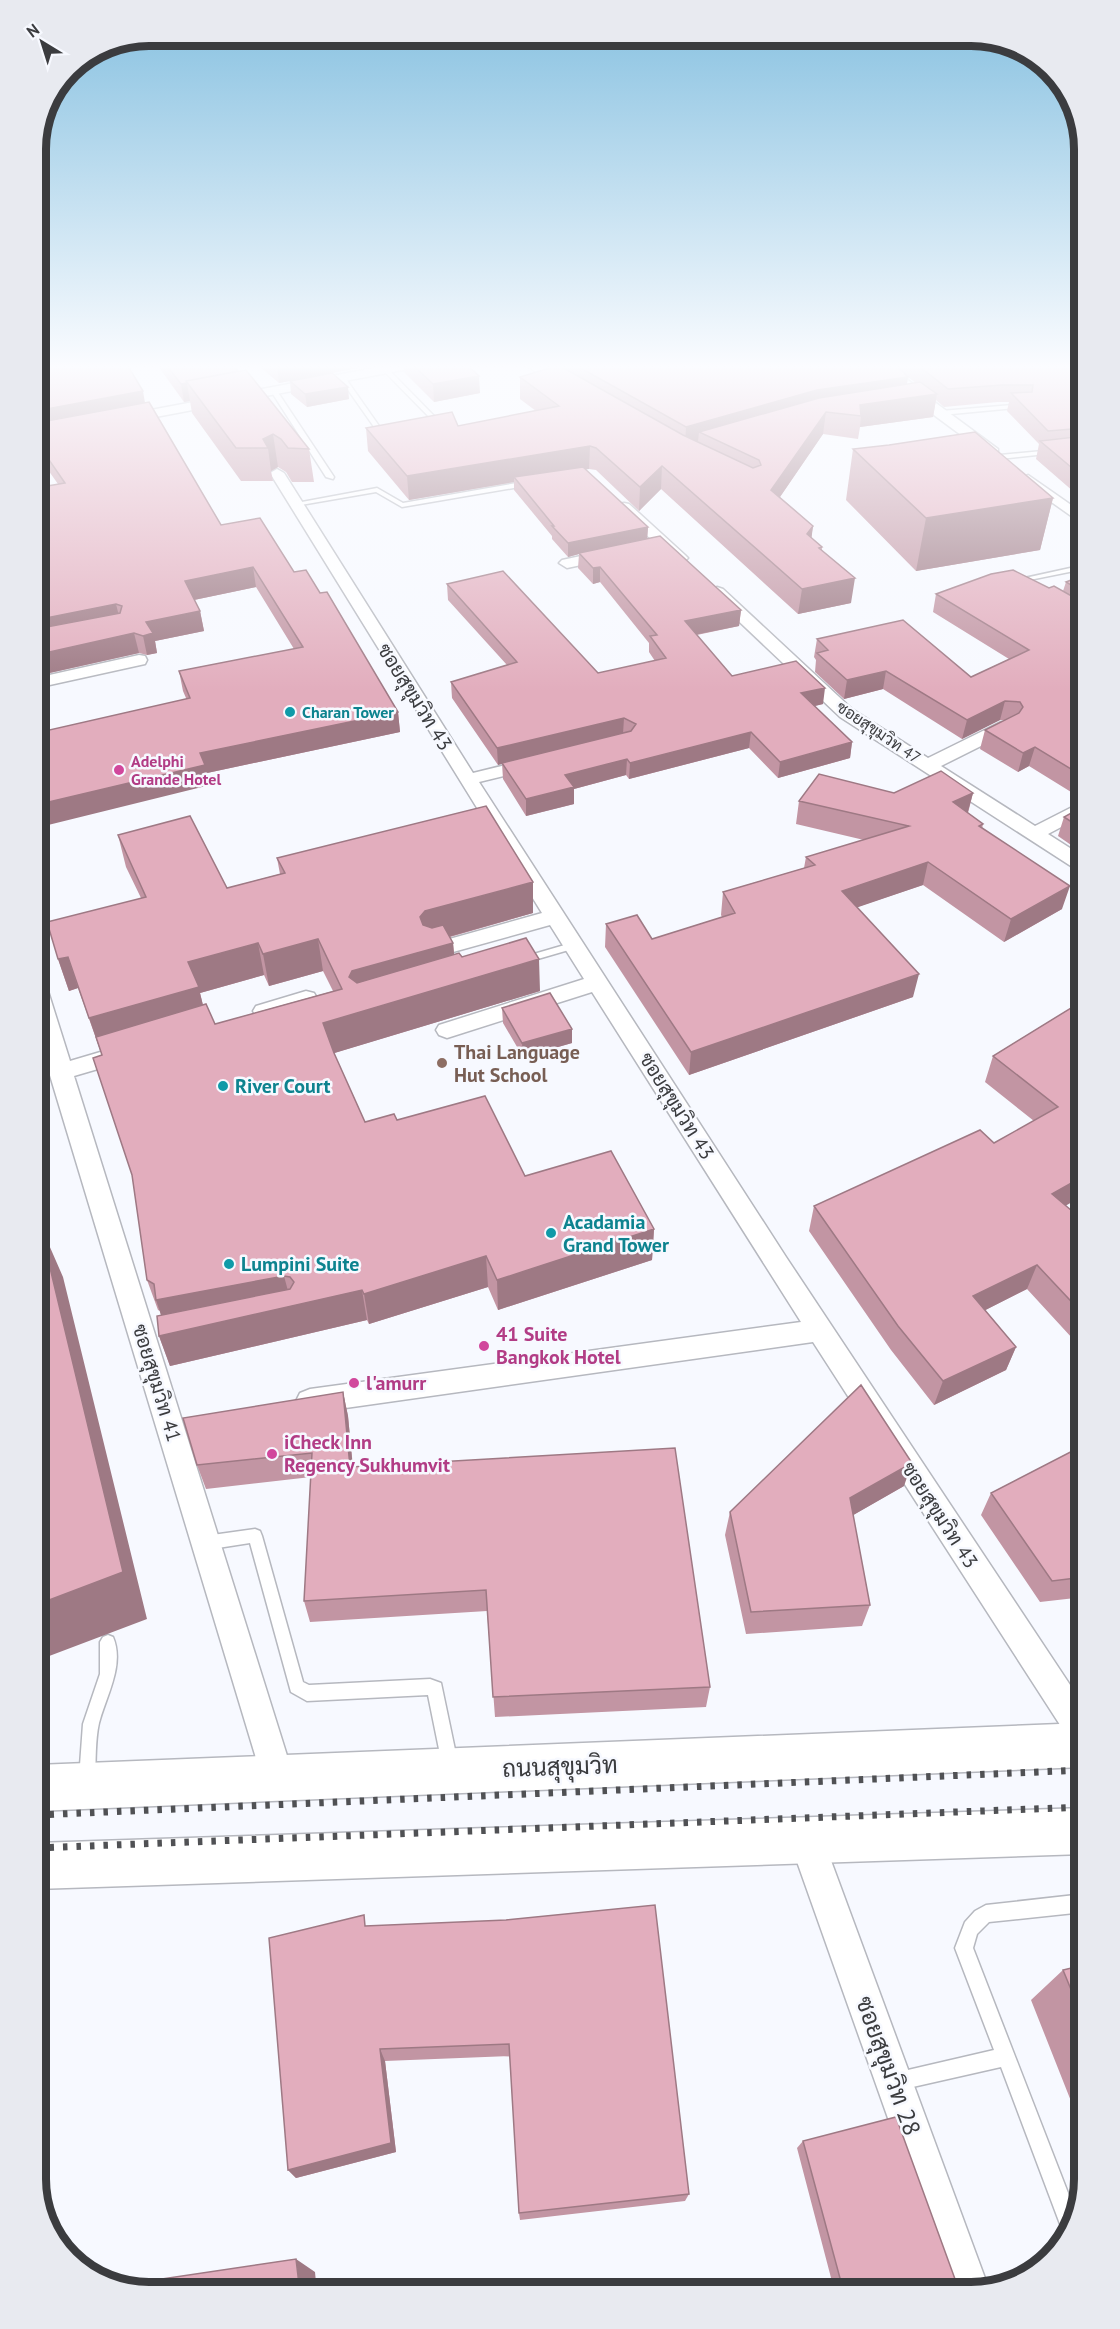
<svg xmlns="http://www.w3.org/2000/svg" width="1120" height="2329" font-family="'PT Sans',Sarabun,sans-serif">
<rect width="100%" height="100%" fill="#f7f9ff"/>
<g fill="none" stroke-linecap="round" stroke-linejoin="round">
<g stroke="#b6b8bf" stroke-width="3">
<path id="lane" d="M383 368H387L438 420V422H434L383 370Z
M340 376H344L384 433 383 434H379L339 377Z
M272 390 277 391 334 477 333 479 326 477 271 391Z
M1023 404 1025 405V407L941 415 938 413 941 411Z
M1053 450 1056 452 1055 453 1000 459 997 457 1000 455Z
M528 481H531V485L402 507 376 492 295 506 291 504 377 488 403 503Z
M1084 565V569L1015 583 1011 581Z
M575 942 580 945 579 947 524 963 519 960 520 958Z
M255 1529 260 1531 262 1536 303 1682 309 1685 430 1679 441 1683 458 1764 456 1770 450 1772 444 1770 442 1764 428 1695 307 1701 291 1692 250 1543 205 1550 200 1548 198 1543 200 1538 205 1536Z
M108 1635 113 1637C125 1665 106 1696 99 1723 95 1740 96 1761 95 1779L93 1785 87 1787 81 1785 79 1779 83 1724 100 1674V1642L103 1637Z
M1084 1894V1912L989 1922 977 1934 973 1948 1075 2211 1068 2233 1063 2231 1060 2224 1001 2067 895 2091 888 2089 886 2082 888 2075 895 2073 994 2050 955 1948 965 1922 975 1911 986 1905Z"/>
</g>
<g stroke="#b6b8bf" stroke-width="3">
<path id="street" d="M385 366H409L403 370 124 423 117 419 124 415Z
M527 366H541L575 387 574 390H564Z
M879 366H892L925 395 998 449V455H988L915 401Z
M277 469 284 473 473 773 534 758 543 763 540 767 479 782 786 1257 1084 1706V1750L1073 1745 813 1342 310 1413 300 1409 296 1401 300 1393 310 1389 801 1322 592 992 447 1038 439 1035 436 1030 439 1025 584 979 550 925 435 957 428 955 425 950 428 945 542 913 270 473Z
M1028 475 1084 514V525L1023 482 1021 479Z
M624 503 629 504 685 555 688 558 685 561H675L619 510 617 507 619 504Z
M609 550 614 552 617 555 614 558 567 568 559 563 562 560Z
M717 587 723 589 852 709 928 758 1001 722H1013L1016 726 1013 730 941 766 1035 826 1084 801V815L1048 834 1084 857V872L1077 870 840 717 711 595 709 592Z
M139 655 145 656 147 660 145 664 36 688V678Z
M36 981 44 983 47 988 70 1061 124 1045 132 1047 135 1053 132 1059 74 1076 294 1778 290 1790 278 1794 266 1790 262 1778 49 1072 36 1024Z
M306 991 314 993 317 998 314 1003 264 1018 256 1016 253 1011 256 1006Z
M806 1822 818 1827 823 1839 989 2289 950 2293 789 1839 794 1827Z"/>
</g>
<g stroke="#b6b8bf" stroke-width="3">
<path id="primary" d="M1084 1723V1767L36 1811V1765Z
M1084 1808V1854L36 1889V1843Z"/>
</g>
<use href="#lane" fill="#fff" fill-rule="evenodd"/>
<use href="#street" fill="#fff" fill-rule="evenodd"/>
<use href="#primary" fill="#fff" fill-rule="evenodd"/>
<path stroke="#505154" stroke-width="7" stroke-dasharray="4.5 9" stroke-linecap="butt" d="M36 1815 1084 1770
M36 1848 1084 1807"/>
</g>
<path fill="#c295a3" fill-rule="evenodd" d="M36 366H128L145 403 221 525 294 572 320 593 398 712 400 732 207 773 210 785 186 698 183 691 179 671 294 649 256 587 194 600 200 611 204 631 155 641 157 653 147 655 139 653 36 676 58 484 36 453Z
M158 366H233L309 449 314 482H292L286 472 278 467 271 471 273 481H241L192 413 190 401 184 402Z
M259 366H368L279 383Z
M404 366H468L480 393 434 402 404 372Z
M567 366H1084V512L1079 508 1082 499 1036 459 1039 444 1007 411 1009 402H998L944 407 936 400 933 417 860 427 858 439 823 434 780 497 813 526 811 538 822 547V550L851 603 798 614 661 489 639 511 596 470 589 469H585L648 527 647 539 741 610 739 626 697 635 732 676 823 704 814 706 852 742 850 758 778 778 749 748 629 779 626 775 574 789V804L526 816 503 779 502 763 498 765 452 698 451 682 507 665 448 600 447 584 598 673 655 661 649 652V643L600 582 593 584 578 568 579 554 568 557 552 539V536L514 490V482L409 500 368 451 366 428 458 426 536 411 520 399V377L567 370ZM908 377 916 383 907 384Z
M290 381 349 399 307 407 291 394Z
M853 449 1053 498 1040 550 916 571 846 500Z
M1084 575V800L1029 766 1018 772 980 749 985 730 1005 720H1000L962 739 883 689 844 699 815 672 816 660 814 657 817 639 971 677 1009 659 933 612 936 594 1049 588 1063 591 1066 582Z
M894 793H973L968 813 983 824 982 829 1062 909 1004 942 923 885 857 907 913 997 689 1075 605 947 606 924 652 939 722 917 721 915 723 892 804 868 806 857 864 840 796 824 799 801Z
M1084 806V854L1058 836 1064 817Z
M118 835 227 888 280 874 277 858 533 913 450 937 453 943 454 954 540 991 334 1053 365 1122 397 1120 525 1176 654 1229 652 1260 498 1310 488 1287 369 1324 367 1320 170 1366 159 1336 161 1315 160 1311 158 1310 147 1280 132 1175 102 1055 78 988 69 991 58 959 141 898 126 867ZM323 971 333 991 215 1024 203 1005 200 993 264 975 269 986Z
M1084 1000 1066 1206 1084 1228V1351L1027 1289 985 1310 1016 1347 1006 1370 934 1405 891 1350 809 1231 814 1206 994 1143 1034 1121 985 1082 993 1056Z
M502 1008 572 1043 523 1057 503 1023Z
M343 1392 348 1416 353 1467 710 1687 706 1707 495 1717 487 1611 310 1622 304 1601 311 1477 206 1489 197 1465Z
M1084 1445V1597L1040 1602 981 1515 991 1493Z
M904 1486 853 1515 870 1605 862 1626 746 1634 725 1535 730 1512Z
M368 1926 689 2194 685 2201 520 2220 519 2213 510 2056 385 2061 396 2152 296 2178 288 2170Z
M1084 1965V2134L1031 2000 1063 1970Z
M803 2141 959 2290 969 2293H835L797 2148Z"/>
<path fill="#9e7984" d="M277 366H368L279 383Z
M479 376 480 393 434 402 433 384Z
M908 377 905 394 699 432 698 441 685 445 686 427 817 390Z
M187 383 190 401 184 402 181 384Z
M348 387 349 399 307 407 305 394Z
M143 391 146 409 36 430V411Z
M937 394 933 417 860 427 861 416 860 405Z
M826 412 823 434 769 513 771 490Z
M273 434 278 467 271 471 268 448 263 439Z
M590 446 589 469 518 481 514 477V482L409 500 407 476Z
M662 466 661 489 639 511 640 487Z
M1053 498 1040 550 916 571 926 518Z
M813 526 810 550 807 534Z
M648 527 647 541 579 553V554L568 557V543Z
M253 567 256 587 189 601 185 581Z
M600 567V582L593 584V568Z
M855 578 851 603 798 614 802 589Z
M116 604 121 624 36 641V620Z
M741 610 739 626 684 637 685 621Z
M200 611 204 631 155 641 157 653 147 655 143 636 146 622Z
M134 633 139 653 36 676V655Z
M886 671 883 689 844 699 847 680Z
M825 688 823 704 799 710 801 693Z
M1005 701 1000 720 962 739 967 720Z
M398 712 400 732 207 773 210 785 36 828V805L200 753Z
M624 718 623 734 498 765 497 748Z
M751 732 749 748 629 779 630 763Z
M852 742 850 758 778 778 780 762Z
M1035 747 1029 766 1018 772 1023 753Z
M627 759 626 775 574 789V804L526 816V799L565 775Z
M973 793 967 815 953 802Z
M928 862 923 885 838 914 842 891Z
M533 882V913L427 943 420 917 425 911Z
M1070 886 1062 909 1004 942 1011 919Z
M318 939 323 971 269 986 263 954Z
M258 943 264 975 200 993 206 1018 100 1050 89 1018 188 962Z
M453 943 456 974 356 1003 349 977 352 971Z
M68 957 78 988 69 991 58 959Z
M539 959 540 991 328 1055 323 1023Z
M919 974 913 997 689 1075 691 1052Z
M572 1029V1043L523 1057 522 1043Z
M1084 1176V1195L1043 1219 1052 1194Z
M39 1222 63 1277 147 1619 36 1661Z
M654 1229 652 1260 498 1310 497 1280Z
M1084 1241V1261L1079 1244Z
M486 1256 488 1287 369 1324 364 1294Z
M1037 1265 1027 1289 964 1321 973 1296Z
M284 1276 292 1306 166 1330 156 1300Z
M362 1290 367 1320 170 1366 159 1336Z
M1016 1347 1006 1370 934 1405 943 1381Z
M343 1392 348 1416 355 1491 350 1467Z
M912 1463 904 1486 843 1521 850 1498Z
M380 2049 385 2061 396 2152 296 2178 288 2170Z
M296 2259 315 2272 317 2293H300Z"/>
<path fill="#e2adbd" stroke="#9e7984" stroke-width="1.5" d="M36 366H128L143 391 36 411Z
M167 366H233L238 371 186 381 187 383 181 384Z
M414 366H468L479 376 433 384Z
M556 366H560L683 435 753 468 761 465 759 460 699 432 819 398 920 382 937 394 860 405 861 416 826 412 771 490 813 526 807 534 822 547 819 548 855 578 802 589 662 466 640 487 596 448 590 446 407 476 366 428 452 412 458 426 559 406 520 377Z
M577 366H897L908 377 817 390 686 427Z
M919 366H1084V428L1048 431 1011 393 1032 392 1033 385H1002L948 389Z
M246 370 309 449 288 448 281 439 273 434 263 439 268 448H236L186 381Z
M332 373 348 387 305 394 290 381Z
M149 402 221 525 260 518 294 572 306 570 320 593 327 592 398 712 200 753 205 765 36 805V733L190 698 179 671 303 647 253 567 185 581 200 611 146 622 153 633 143 636 134 633 36 655V629L120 613 122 606 116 604 36 620V488L65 483 36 441V423Z
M975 432 1053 498 926 518 853 449 889 445Z
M1084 436V478L1040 441Z
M583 467 648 527 568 543 552 526H554L514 477Z
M660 536 741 610 685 621 732 676 796 661 825 688 801 693 852 742 780 762 751 732 630 763 627 759 565 775 574 787 526 799 502 763 631 731 636 724 624 718 497 748 451 682 517 662 447 584 503 571 598 673 666 658 650 636 657 635 600 567 593 568 579 553Z
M1013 570 1049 588 1054 586 1084 603V777L1035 747 1023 753 985 730 1019 713 1023 707 1020 702 1005 701 967 720 886 671 847 680 817 653 828 650 817 639 903 620 971 677 1029 650 936 594 991 574Z
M1084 575V593L1066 582Z
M941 771 973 793 953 802 983 824 979 826 1070 886 1011 919 928 862 842 891 919 974 691 1052 606 924 637 915 652 939 735 913 723 892 815 865 806 857 909 826 799 801 819 774 894 793Z
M486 806 533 882 425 911 420 917 423 925 432 928 443 925 453 943 352 971 349 977 357 983 459 953 462 957 526 938 539 959 323 1023 334 1053 365 1122 394 1114 397 1120 485 1096 525 1176 611 1151 654 1229 497 1280 486 1256 364 1294 362 1290 159 1336 157 1316 290 1289 294 1282 290 1277 284 1276 156 1300 154 1284 147 1280 132 1175 93 1058 102 1055 96 1037 206 1004 215 1024 342 989 318 939 263 954 258 943 188 962 199 987 89 1018 68 957 58 959 47 922 146 897 118 835 190 816 227 888 285 873 277 858Z
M1084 806V830L1064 817Z
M550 993 572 1029 522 1043 502 1008Z
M1084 1000V1176L1052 1194 1072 1211 1084 1228V1241L1079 1244 1084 1249V1315L1037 1265 973 1296 1016 1347 943 1381 898 1326 814 1206 980 1130 994 1143 1058 1107 993 1056Z
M39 1222 123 1572 36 1605V1223Z
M861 1385 912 1463 850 1498 870 1605 751 1612 730 1512Z
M343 1392 350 1467 675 1448 710 1687 493 1697 486 1590 304 1601 312 1453 197 1465 183 1418Z
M1084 1445V1577L1052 1581 991 1493Z
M655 1905 689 2194 519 2213 509 2044 380 2049 391 2143 288 2170 269 1938 364 1915 365 1926 506 1920Z
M1084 1965V2021L1063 1970Z
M896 2117 959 2290 968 2291 969 2293H844L803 2141Z
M296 2259 300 2293H142L121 2285Z"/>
<linearGradient id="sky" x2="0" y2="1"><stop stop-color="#85c0e0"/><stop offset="0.53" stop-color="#fbfcff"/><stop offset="1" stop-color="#fbfcff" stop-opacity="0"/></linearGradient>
<rect width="1120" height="692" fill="url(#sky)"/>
<g fill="#0f9aa8" stroke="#f7f9ff" stroke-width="2">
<circle cx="290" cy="712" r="6"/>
<circle cx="223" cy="1086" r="6"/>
<circle cx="551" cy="1233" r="6"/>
<circle cx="229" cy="1264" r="6"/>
</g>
<g fill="#d1479c" stroke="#f7f9ff" stroke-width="2">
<circle cx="119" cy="770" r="6"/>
<circle cx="484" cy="1346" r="6"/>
<circle cx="354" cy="1383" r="6"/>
<circle cx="272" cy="1454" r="6"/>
</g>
<circle fill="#8d6e63" stroke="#f7f9ff" stroke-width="2" cx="442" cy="1063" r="6"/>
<g text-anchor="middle" stroke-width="5" stroke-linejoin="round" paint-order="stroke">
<g font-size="16" font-weight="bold" fill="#0d838f" stroke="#f7f9ff" text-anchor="start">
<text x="302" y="718">Charan Tower</text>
</g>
<g font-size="16" fill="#3b3c3f" stroke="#f7f9ff">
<text transform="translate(879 732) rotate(34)" y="6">ซอยสุขุมวิท 47</text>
</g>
<g font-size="16" font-weight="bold" fill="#b23c85" stroke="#f7f9ff" text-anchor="start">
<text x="131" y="767">Adelphi<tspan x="131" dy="18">Grande Hotel</tspan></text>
</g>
<g font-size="20" fill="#3b3c3f" stroke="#f7f9ff">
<text transform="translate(415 697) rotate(58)" y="7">ซอยสุขุมวิท 43</text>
<text transform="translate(677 1106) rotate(58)" y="7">ซอยสุขุมวิท 43</text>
<text transform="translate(157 1383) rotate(73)" y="7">ซอยสุขุมวิท 41</text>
<text transform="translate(940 1515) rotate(57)" y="7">ซอยสุขุมวิท 43</text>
</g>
<g font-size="20" font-weight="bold" fill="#785e54" stroke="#f7f9ff" text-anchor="start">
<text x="454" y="1059">Thai Language<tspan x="454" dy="23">Hut School</tspan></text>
</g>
<g font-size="20" font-weight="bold" fill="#0d838f" stroke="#f7f9ff" text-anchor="start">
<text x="235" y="1093">River Court</text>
<text x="563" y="1229">Acadamia<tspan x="563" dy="23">Grand Tower</tspan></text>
<text x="241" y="1271">Lumpini Suite</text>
</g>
<g font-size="20" font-weight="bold" fill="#b23c85" stroke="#f7f9ff" text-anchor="start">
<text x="496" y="1341">41 Suite<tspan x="496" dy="23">Bangkok Hotel</tspan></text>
<text x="366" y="1390">l'amurr</text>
<text x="284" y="1449">iCheck Inn<tspan x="284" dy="23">Regency Sukhumvit</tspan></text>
</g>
<g font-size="24" fill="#3b3c3f" stroke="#f7f9ff">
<text transform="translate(560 1767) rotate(-2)" y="8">ถนนสุขุมวิท</text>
<text transform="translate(888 2066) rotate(70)" y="8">ซอยสุขุมวิท 28</text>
</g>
</g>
<path d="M0 0H1120V2329H0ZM149 46H971A103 103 0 0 1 1074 149V2179A103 103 0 0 1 971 2282H149A103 103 0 0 1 46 2179V149A103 103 0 0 1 149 46Z" fill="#e8eaf0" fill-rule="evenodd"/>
<path fill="none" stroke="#3b3c3f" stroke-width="8" d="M149 46H971A103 103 0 0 1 1074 149V2179A103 103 0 0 1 971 2282H149A103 103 0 0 1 46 2179V149A103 103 0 0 1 149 46Z"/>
<g transform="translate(42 42) rotate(322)" stroke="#f7f9ff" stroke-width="4.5" paint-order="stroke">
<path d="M0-4.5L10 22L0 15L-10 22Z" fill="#3b3c3f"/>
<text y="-9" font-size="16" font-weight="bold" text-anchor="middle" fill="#3b3c3f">N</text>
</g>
</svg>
